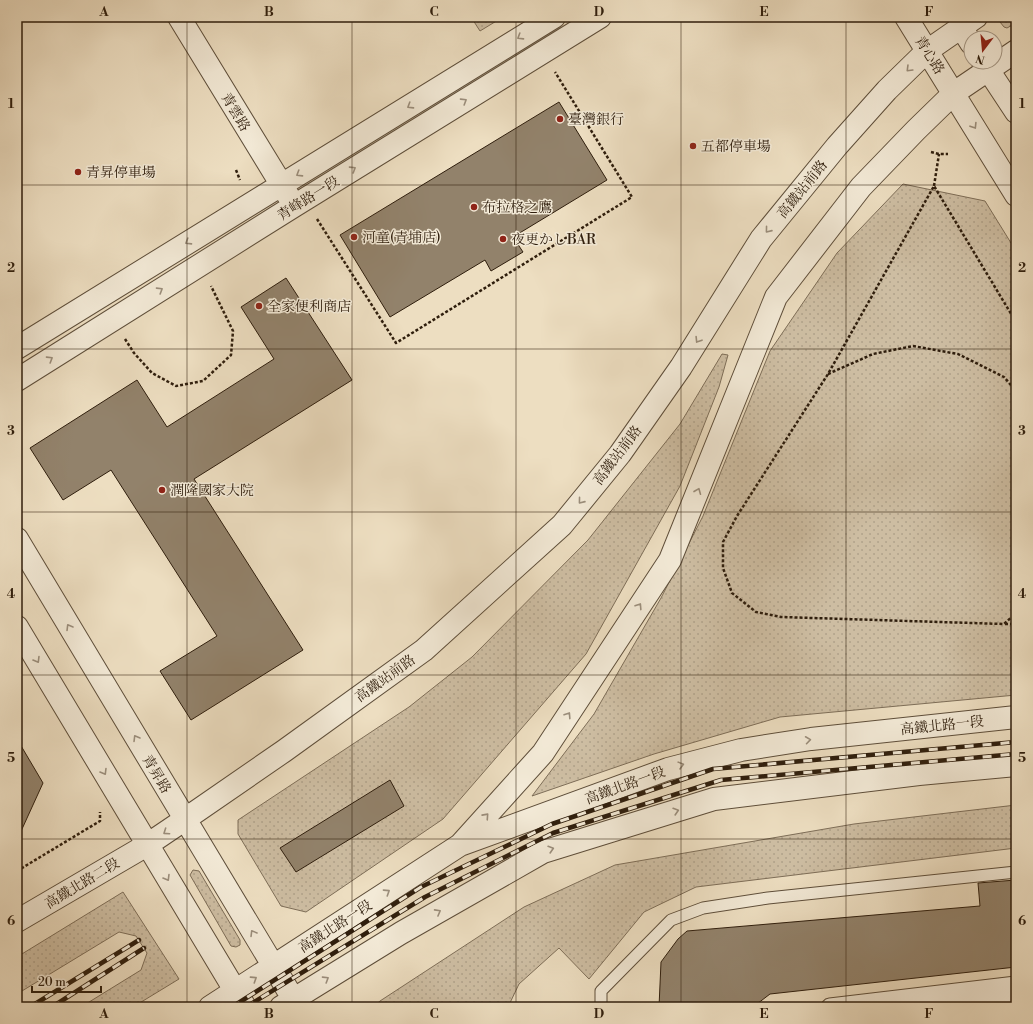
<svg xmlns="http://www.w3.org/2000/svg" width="1033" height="1024" font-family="'Libre Bodoni','Noto Serif TC','Noto Serif JP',serif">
<defs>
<pattern id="grass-dots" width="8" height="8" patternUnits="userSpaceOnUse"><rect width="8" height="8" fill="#cdbda2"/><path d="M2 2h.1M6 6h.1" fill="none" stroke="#b0a28a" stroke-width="1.8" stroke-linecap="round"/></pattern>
</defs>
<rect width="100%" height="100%" fill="#eddec1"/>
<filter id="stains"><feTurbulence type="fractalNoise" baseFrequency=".005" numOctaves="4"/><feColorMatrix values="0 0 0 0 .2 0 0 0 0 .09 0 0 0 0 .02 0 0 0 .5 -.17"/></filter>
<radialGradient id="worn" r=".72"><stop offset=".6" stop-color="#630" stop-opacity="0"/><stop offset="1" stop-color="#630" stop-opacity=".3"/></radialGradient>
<path fill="url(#grass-dots)" stroke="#7e6e58" d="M471 17H503L480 31Z
M1005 17H1016V23L1007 28 1004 27 1000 22Z
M903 184 985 201 1016 251V695L780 717 654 754 532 796 594 714 661 598 703 516 770 351 837 253Z
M722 354 728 355 719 387 680 486 586 654 443 819 306 912 281 906 238 834V820L409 707 472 657 588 540 680 424Z
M1016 805V848L696 887 644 912 589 979 559 948 519 984 508 1007H373L380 1001 524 907 615 865 854 824Z
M193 870 199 871 240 940V945L236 947 231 946 190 875Z
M123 892 179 979 133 1007H81L141 970 147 953 136 936 119 932 17 994V957Z"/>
<path fill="#92826b" stroke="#2f1e0d" d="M559 102 607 180 513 237 523 252 491 271 485 260 390 317 340 235Z
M286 278 352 380 194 479 303 650 191 720 160 671 217 636 111 470 63 500 30 448 137 380 167 427 274 359 241 307Z
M17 739 43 783 17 840Z
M390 780 404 806 296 872 280 848Z
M1016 880V967L770 994 753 1007H659L661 962 678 939 687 931 980 906 978 883Z"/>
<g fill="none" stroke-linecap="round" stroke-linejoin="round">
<g stroke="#5e4e3a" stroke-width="13">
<path id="service" d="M601 1007V991L671 920 703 908 768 898 1016 872"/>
</g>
<g stroke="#5e4e3a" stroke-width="19">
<path id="pedestrian" d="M830 1007 1016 985
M953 1007 1016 1000"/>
</g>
<g stroke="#5e4e3a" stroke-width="24">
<path id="minor" d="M179 17 289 197
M906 17 927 51
M17 348 554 17
M17 380 294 206 600 17"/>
</g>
<g stroke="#5e4e3a" stroke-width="24">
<path id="tertiary" d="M961 27 971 43
M927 51 1016 195
M983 62 1016 112
M17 539 298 1007
M17 627 245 1007
M460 845 543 753 670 560 776 297 861 187 916 130 954 93 1016 51
M17 921 147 845 184 820 284 751 424 650 562 525 620 454 681 367 761 239 837 146 887 90 927 51 976 17
M210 1007 460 845 668 769 741 750 811 739 1016 717
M281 1007 401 933 543 852 714 799 919 774 1016 765"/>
</g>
<path stroke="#2f1e0d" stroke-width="2.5" stroke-dasharray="3 2" stroke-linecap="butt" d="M931 152 939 154H948
M236 170 240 180
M934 186 939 154
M317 219 396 343 632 197 555 72
M1016 322 934 186 828 374 737 516 723 542V568L732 593 756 612 781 617 1004 624 1016 613
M125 339 134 353 152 373 176 386 203 381 231 355 233 331 211 286
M828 374 873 354 913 346 958 354 1004 377 1016 391
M1005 624H1016
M17 871 100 821V812"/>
<use href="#service" stroke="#f3ead7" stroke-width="11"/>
<use href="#pedestrian" stroke="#f3ead7" stroke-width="17"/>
<use href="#minor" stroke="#f3ead7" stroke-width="22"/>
<use href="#tertiary" stroke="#f3ead7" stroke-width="22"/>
<g stroke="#2f1e0d" stroke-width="4.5">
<path id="rail" d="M30 1007 139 940
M52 1007 144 948
M232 1007 421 887 552 824 713 769 1016 742
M246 1007 425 897 553 833 721 780 1016 754"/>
</g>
<use href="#rail" stroke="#f3ead7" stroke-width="3" stroke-dasharray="9" stroke-linecap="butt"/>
</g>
<defs><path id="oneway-chevron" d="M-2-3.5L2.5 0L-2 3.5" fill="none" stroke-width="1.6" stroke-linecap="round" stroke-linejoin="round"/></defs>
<g stroke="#9b8e7c">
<use href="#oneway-chevron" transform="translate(520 37) rotate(148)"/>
<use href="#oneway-chevron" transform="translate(909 69) rotate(135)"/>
<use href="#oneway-chevron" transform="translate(464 101) rotate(-32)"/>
<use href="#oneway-chevron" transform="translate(410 106) rotate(148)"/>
<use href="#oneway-chevron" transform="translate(974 126) rotate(58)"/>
<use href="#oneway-chevron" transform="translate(353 169) rotate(-32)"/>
<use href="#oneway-chevron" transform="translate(299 174) rotate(148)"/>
<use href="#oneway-chevron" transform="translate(768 230) rotate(129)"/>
<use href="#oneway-chevron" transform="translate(188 242) rotate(148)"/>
<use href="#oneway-chevron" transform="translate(160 290) rotate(-32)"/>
<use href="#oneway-chevron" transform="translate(698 340) rotate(122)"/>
<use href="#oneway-chevron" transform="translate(50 359) rotate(-32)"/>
<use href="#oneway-chevron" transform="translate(698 491) rotate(-68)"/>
<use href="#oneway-chevron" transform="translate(581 501) rotate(129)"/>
<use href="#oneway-chevron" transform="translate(639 606) rotate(-57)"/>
<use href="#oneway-chevron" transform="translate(69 627) rotate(-121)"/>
<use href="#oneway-chevron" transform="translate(37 660) rotate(59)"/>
<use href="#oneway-chevron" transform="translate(568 715) rotate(-57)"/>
<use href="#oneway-chevron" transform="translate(136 738) rotate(-121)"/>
<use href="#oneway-chevron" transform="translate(808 740) rotate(-8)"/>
<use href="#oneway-chevron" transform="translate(681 765) rotate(-15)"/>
<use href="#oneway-chevron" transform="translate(104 772) rotate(59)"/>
<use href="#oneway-chevron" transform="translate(676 811) rotate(-17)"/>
<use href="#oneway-chevron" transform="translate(486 816) rotate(-48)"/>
<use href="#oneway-chevron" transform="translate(166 832) rotate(146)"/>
<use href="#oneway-chevron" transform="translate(551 849) rotate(-17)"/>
<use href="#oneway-chevron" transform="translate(167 878) rotate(59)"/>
<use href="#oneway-chevron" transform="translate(387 892) rotate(-33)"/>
<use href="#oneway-chevron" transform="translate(438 912) rotate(-29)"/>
<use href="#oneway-chevron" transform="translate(253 933) rotate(-121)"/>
<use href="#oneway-chevron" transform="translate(254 979) rotate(-33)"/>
<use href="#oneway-chevron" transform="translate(326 979) rotate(-32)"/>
</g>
<path fill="none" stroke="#2f1e0d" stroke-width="1" stroke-opacity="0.55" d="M187 17V1007M352 17V1007M516 17V1007M681 17V1007M846 17V1007M17 185H1016M17 349H1016M17 512H1016M17 675H1016M17 839H1016"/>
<g fill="#8f2418" stroke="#f3ead7" stroke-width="1.5">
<circle cx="560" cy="119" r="4"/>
<circle cx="693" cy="146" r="4"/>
<circle cx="78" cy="172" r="4"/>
<circle cx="474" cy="207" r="4"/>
<circle cx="354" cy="237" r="4"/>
<circle cx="503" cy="239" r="4"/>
<circle cx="259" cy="306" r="4"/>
<circle cx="162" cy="490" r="4"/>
</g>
<g text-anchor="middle" stroke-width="3" stroke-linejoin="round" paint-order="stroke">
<g font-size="14" fill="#2f1e0d" stroke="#f3ead7">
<text transform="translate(930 55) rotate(58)" y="5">青心路</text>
<text transform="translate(236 112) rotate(59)" y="5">青雲路</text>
<text transform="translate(802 189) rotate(-51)" y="5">高鐵站前路</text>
<text transform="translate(308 198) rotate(-32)" y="5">青峰路一段</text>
<text transform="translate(617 455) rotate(-53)" y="5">高鐵站前路</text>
<text transform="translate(385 678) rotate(-36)" y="5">高鐵站前路</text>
<text transform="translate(942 725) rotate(-6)" y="5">高鐵北路一段</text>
<text transform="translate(157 774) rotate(59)" y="5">青昇路</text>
<text transform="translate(625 785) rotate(-20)" y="5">高鐵北路一段</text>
<text transform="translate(82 883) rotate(-31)" y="5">高鐵北路二段</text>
<text transform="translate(335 926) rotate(-33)" y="5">高鐵北路一段</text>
</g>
<g font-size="14" fill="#2f1e0d" stroke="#f3ead7" text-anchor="start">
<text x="568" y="124">臺灣銀行</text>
<text x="701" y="151">五都停車場</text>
<text x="86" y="177">青昇停車場</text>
<text x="482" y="212">布拉格之鷹</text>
<text x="362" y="242">河童(青埔店)</text>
<text x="511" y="244">夜更かしBAR</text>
<text x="267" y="311">全家便利商店</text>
<text x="170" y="495">潤隆國家大院</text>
</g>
</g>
<rect width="1033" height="1024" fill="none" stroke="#eddec1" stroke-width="44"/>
<g transform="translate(983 50) rotate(196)"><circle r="19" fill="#f3ead7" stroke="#a59886"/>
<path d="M0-3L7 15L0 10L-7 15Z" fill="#8f2418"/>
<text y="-6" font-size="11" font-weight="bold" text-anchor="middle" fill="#2f1e0d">N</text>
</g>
<path d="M32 986v6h69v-6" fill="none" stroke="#2f1e0d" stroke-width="2"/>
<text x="38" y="986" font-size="12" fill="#2f1e0d" stroke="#f3ead7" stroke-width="3" paint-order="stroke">20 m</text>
<rect x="22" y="22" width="989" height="980" fill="none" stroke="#2f1e0d" stroke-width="1.5"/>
<g font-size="13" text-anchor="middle" font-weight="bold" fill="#2f1e0d">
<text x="104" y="16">A</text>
<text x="269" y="16">B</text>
<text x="434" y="16">C</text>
<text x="599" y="16">D</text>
<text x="764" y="16">E</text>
<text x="929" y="16">F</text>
<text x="11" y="108">1</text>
<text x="1022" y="108">1</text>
<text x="11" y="272">2</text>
<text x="1022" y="272">2</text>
<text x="11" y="435">3</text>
<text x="1022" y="435">3</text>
<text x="11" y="598">4</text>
<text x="1022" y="598">4</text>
<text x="11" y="762">5</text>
<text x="1022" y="762">5</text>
<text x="11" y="925">6</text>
<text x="1022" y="925">6</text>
<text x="104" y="1018">A</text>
<text x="269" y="1018">B</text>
<text x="434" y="1018">C</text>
<text x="599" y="1018">D</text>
<text x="764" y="1018">E</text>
<text x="929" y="1018">F</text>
</g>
<rect width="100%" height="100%" filter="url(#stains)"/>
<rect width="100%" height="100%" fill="url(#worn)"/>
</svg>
